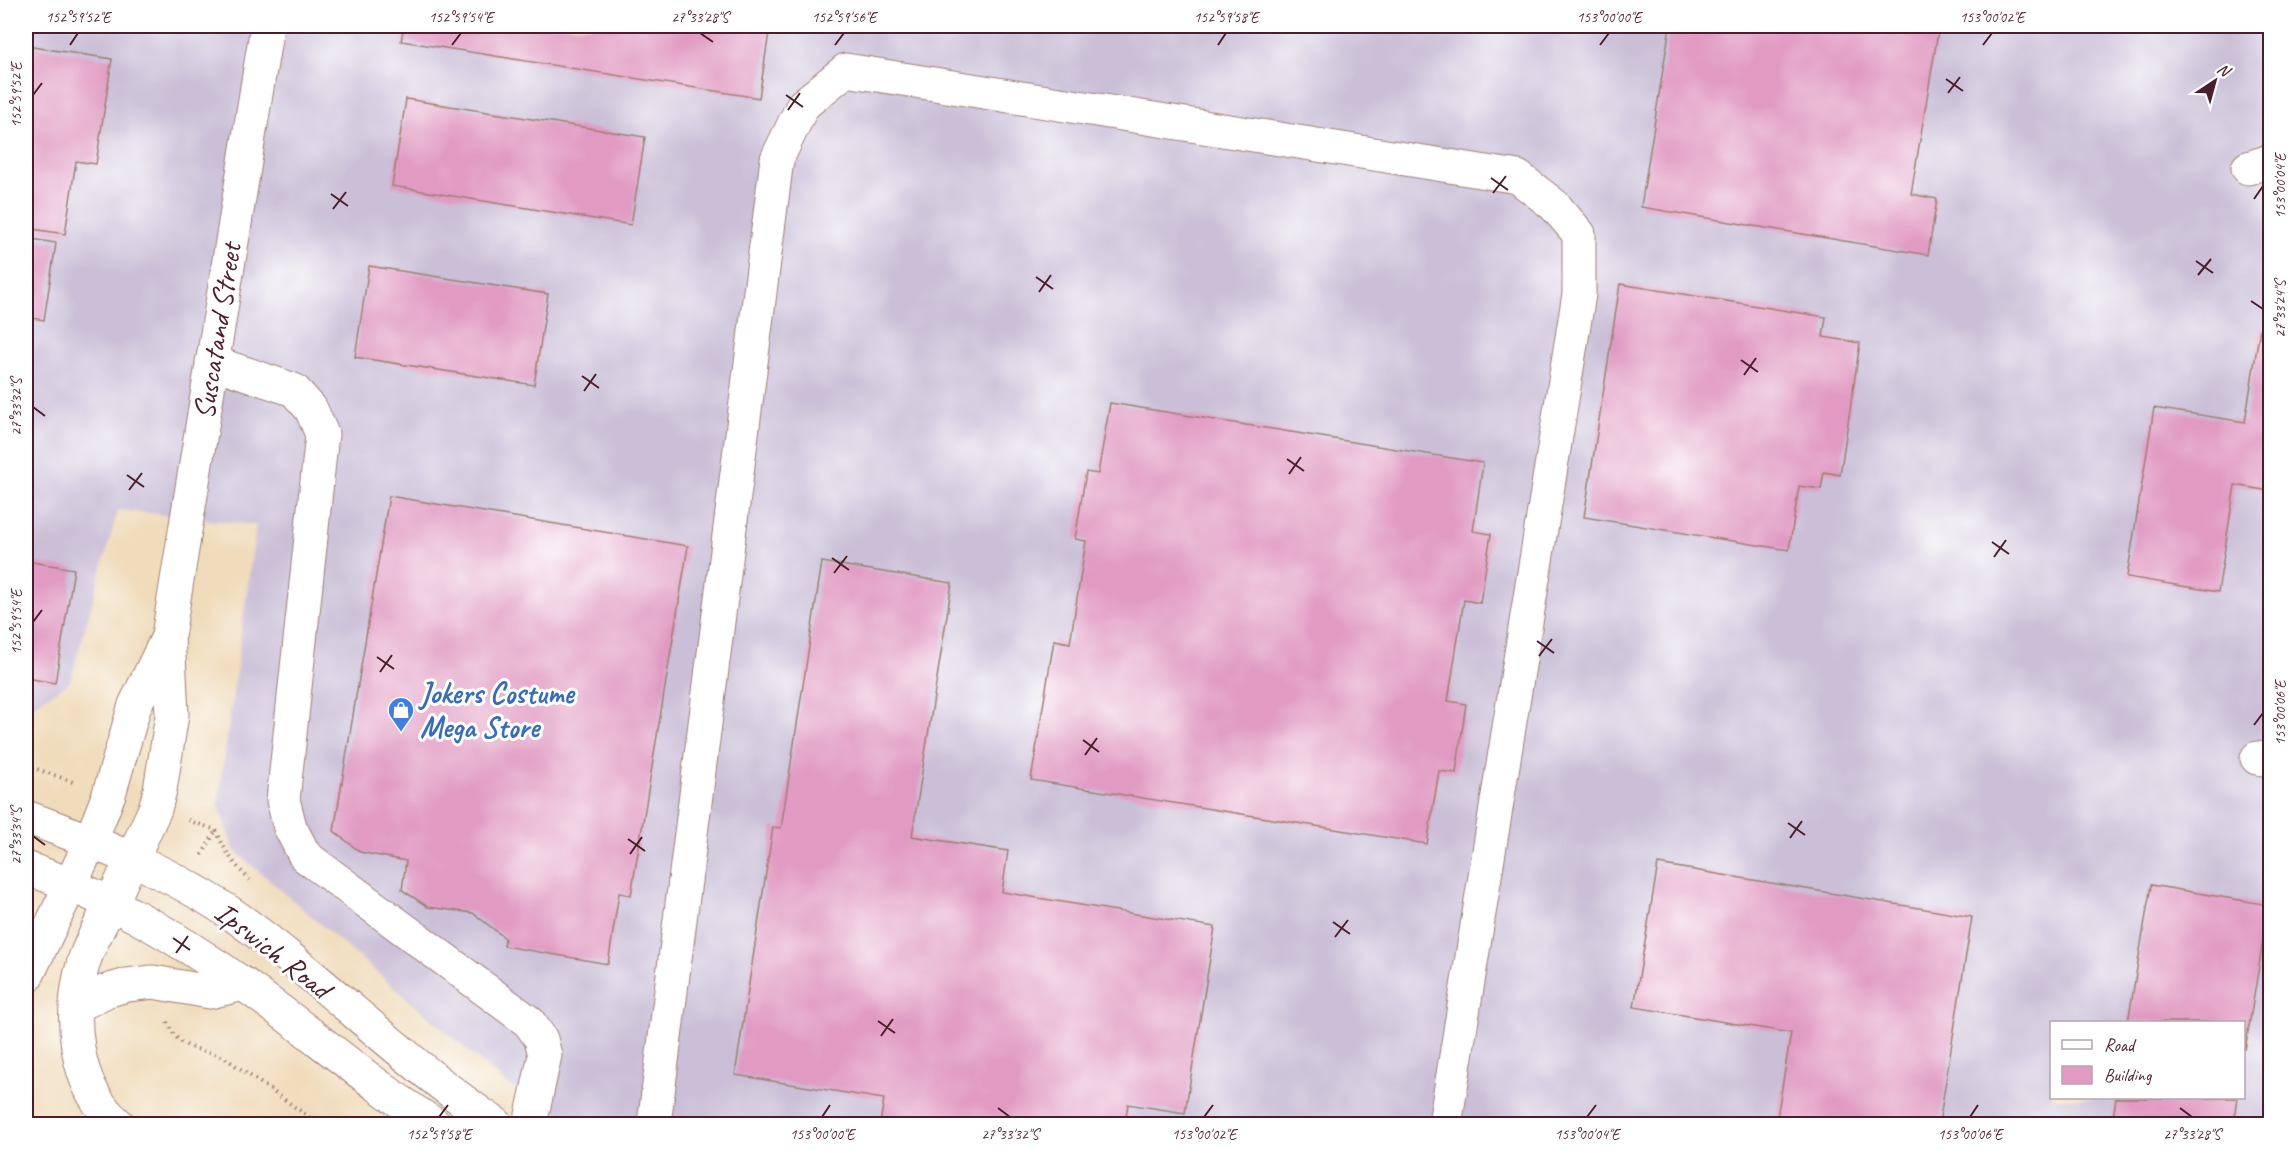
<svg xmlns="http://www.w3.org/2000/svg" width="2296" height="1150" font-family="Caveat,sans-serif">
<rect width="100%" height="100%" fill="#fff"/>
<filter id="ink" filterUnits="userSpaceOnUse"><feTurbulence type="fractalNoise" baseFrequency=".0167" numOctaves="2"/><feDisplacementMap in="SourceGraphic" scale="12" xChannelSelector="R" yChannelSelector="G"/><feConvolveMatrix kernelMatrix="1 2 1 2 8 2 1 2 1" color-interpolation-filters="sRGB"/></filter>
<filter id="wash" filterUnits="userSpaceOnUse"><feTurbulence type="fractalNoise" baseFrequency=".008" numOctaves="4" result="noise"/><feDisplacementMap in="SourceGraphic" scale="24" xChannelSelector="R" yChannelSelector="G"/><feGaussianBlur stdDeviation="1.35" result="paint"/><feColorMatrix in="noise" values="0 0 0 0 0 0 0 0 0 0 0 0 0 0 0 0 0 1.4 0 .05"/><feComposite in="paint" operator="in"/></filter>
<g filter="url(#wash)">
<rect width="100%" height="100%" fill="#f0dcbb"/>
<path fill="#cabfd7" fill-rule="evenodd" d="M26 26H2270V1124H582L508 1085 234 850 218 803 256 525 118 510 70 682 26 710ZM2052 1022H2244V1098H2052Z"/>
<g id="blocks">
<path fill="#e19bc2" d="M404 26H770L759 98 401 41Z
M1670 26H1939L1911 194 1937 199 1928 255 1641 207Z
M26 46 112 59 96 164 76 161 65 234 26 228Z
M406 99 645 137 631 225 392 186Z
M26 238 56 243 44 320 26 317Z
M369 266 548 294 534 385 355 357Z
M1620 284 1826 317 1823 337 1860 343 1840 475 1824 472 1821 489 1799 486 1789 550 1584 517Z
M2260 328 2270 330V491L2235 485 2218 592 2127 577 2154 408 2245 422Z
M1110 403 1483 463 1473 531 1491 534 1480 603 1464 600 1448 701 1466 704 1456 773 1439 771 1427 844 1031 780 1054 640 1070 643 1086 541 1075 539 1086 472 1098 474Z
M389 496 688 546 631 895 619 893 608 964 504 946 505 938 473 913 428 907 402 890 406 861 360 852 334 831Z
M26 561 74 569 55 683 26 678Z
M822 562 952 583 912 836 1008 851 1002 892 1215 927 1185 1113 1128 1104 1125 1124H880L884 1099 735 1075 773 827 781 828Z
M1658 864 1972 917 1939 1124H1776L1791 1033 1634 1007Z
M2151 885 2269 905 2245 1050 2244 1022H2128Z
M2116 1098H2237L2233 1124H2112Z"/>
</g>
</g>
<g filter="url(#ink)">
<use href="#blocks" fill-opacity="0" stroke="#9d7e73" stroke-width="1.5"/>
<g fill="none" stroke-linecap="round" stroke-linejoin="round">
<g stroke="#9d7e73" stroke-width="35">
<path id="minor" d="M2248 168 2270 161
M212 362 294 390 311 409 322 434 283 800 290 827 305 856 529 1022 541 1039 545 1055 530 1124
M2257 758 2270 760
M26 817C100 844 174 873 239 919 328 983 405 1063 496 1124
M26 868C105 895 174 935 243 984 308 1029 367 1082 434 1124
M71 884 91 840 109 794 135 705 166 641
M112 902 155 809 160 790 172 715 168 636 267 26
M654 1124 777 159 803 105 846 70 1518 177 1554 205 1579 234V294L1445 1124"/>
</g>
<g stroke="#9d7e73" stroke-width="35">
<path id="highway" d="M112 902C102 921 91 941 84 961 68 1014 73 1087 118 1124
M26 978 71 884
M77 1006 106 991 127 985 153 982 210 992 244 984"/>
</g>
<path stroke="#9d7e73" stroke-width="4" stroke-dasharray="1.5 4.5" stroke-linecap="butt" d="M26 765 76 783
M188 820 216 830C225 851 234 865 250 880
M202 855 216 830
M167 1022C182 1054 196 1045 225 1058L319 1124"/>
<use href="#minor" stroke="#fff" stroke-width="33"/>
<use href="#highway" stroke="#fff" stroke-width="33"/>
</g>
</g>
<path fill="none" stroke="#4a1f2b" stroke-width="2" d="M700 33 713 42M70 45 78 33M452 45 461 33M835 45 844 33M1218 45 1226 33M1600 45 1609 33M1983 45 1992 33M1946 79 1963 91M1948 93 1960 77M33 95 42 83M786 95 803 107M788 110 800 93M1491 178 1508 190M1493 193 1506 176M331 194 348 206M2254 199 2263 186M333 209 346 192M2196 261 2213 273M2198 275 2211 259M1036 277 1053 289M1039 292 1051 275M2251 301 2263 309M1741 360 1758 372M1744 375 1756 358M582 376 599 388M584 391 596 374M33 407 45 416M1287 459 1304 471M1289 474 1301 457M127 475 144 487M129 490 142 473M1992 542 2009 554M1994 557 2006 540M832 558 849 570M834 573 847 556M33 622 42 610M1537 641 1554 653M1539 656 1552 639M377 657 394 669M380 672 392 655M2254 725 2263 713M1083 740 1099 752M1085 755 1097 738M1788 823 1805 835M33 836 45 845M1790 838 1802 821M628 839 645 851M630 854 642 837M1333 922 1350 934M1335 937 1348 920M173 938 190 950M176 953 188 936M878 1021 895 1033M881 1036 893 1019M998 1108 1010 1117M2180 1108 2192 1117M439 1117 448 1105M822 1117 830 1105M1204 1117 1213 1105M1587 1117 1596 1105M1970 1117 1978 1105"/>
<defs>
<g id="shop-pin" transform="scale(1.35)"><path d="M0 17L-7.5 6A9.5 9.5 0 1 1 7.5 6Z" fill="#3f7fe0" stroke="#fff"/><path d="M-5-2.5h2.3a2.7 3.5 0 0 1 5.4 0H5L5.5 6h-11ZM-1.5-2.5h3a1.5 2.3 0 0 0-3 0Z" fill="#fff"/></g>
</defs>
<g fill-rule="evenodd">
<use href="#shop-pin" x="401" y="710"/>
</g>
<g text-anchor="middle" stroke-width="6" stroke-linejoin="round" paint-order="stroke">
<g font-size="30" fill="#4a1f2b" stroke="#fff">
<text transform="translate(217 331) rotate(-81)" y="10">Suscatand Street</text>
<text transform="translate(273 950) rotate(38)" y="10">Ipswich Road</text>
</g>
<g font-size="30" font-weight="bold" fill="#366cbe" stroke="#fff" text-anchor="start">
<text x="420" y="703">Jokers Costume<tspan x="420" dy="34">Mega Store</tspan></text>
</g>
</g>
<rect width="2296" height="1150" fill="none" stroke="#fff" stroke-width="66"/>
<rect x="2050" y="1021" width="195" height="78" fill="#ffffff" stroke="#b7a5aa" stroke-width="1.5"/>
<rect x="2062" y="1040" width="30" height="9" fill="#ffffff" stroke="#b7a5aa" stroke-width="1.5"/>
<text x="2104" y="1051" font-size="18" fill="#4a1f2b">Road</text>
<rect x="2062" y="1066" width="30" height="18" fill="#e19bc2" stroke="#b7a5aa" stroke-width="1.5"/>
<text x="2104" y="1081" font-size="18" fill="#4a1f2b">Building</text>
<g transform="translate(2215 81) rotate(36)" stroke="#ffffff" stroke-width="4.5" paint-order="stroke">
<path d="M0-4.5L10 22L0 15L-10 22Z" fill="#4a1f2b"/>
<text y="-9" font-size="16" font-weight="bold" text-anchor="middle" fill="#4a1f2b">N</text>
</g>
<rect x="33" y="33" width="2230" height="1084" fill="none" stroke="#4a1f2b" stroke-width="2"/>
<g font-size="15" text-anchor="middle" fill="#4a1f2b">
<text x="78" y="22">152°59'52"E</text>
<text x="461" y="22">152°59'54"E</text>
<text x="700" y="22">27°33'28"S</text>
<text x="844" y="22">152°59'56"E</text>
<text x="1226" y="22">152°59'58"E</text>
<text x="1609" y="22">153°00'00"E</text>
<text x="1992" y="22">153°00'02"E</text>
<text transform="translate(16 95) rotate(-90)" y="5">152°59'52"E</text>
<text transform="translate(2280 186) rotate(-90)" y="5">153°00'04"E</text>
<text transform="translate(2280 309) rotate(-90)" y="5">27°33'24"S</text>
<text transform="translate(16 407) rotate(-90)" y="5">27°33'32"S</text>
<text transform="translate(16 622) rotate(-90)" y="5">152°59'54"E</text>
<text transform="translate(2280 713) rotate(-90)" y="5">153°00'06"E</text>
<text transform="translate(16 836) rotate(-90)" y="5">27°33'34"S</text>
<text x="439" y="1139">152°59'58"E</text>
<text x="822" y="1139">153°00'00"E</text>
<text x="1010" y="1139">27°33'32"S</text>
<text x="1204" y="1139">153°00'02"E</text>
<text x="1587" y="1139">153°00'04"E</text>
<text x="1970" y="1139">153°00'06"E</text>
<text x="2192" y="1139">27°33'28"S</text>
</g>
</svg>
